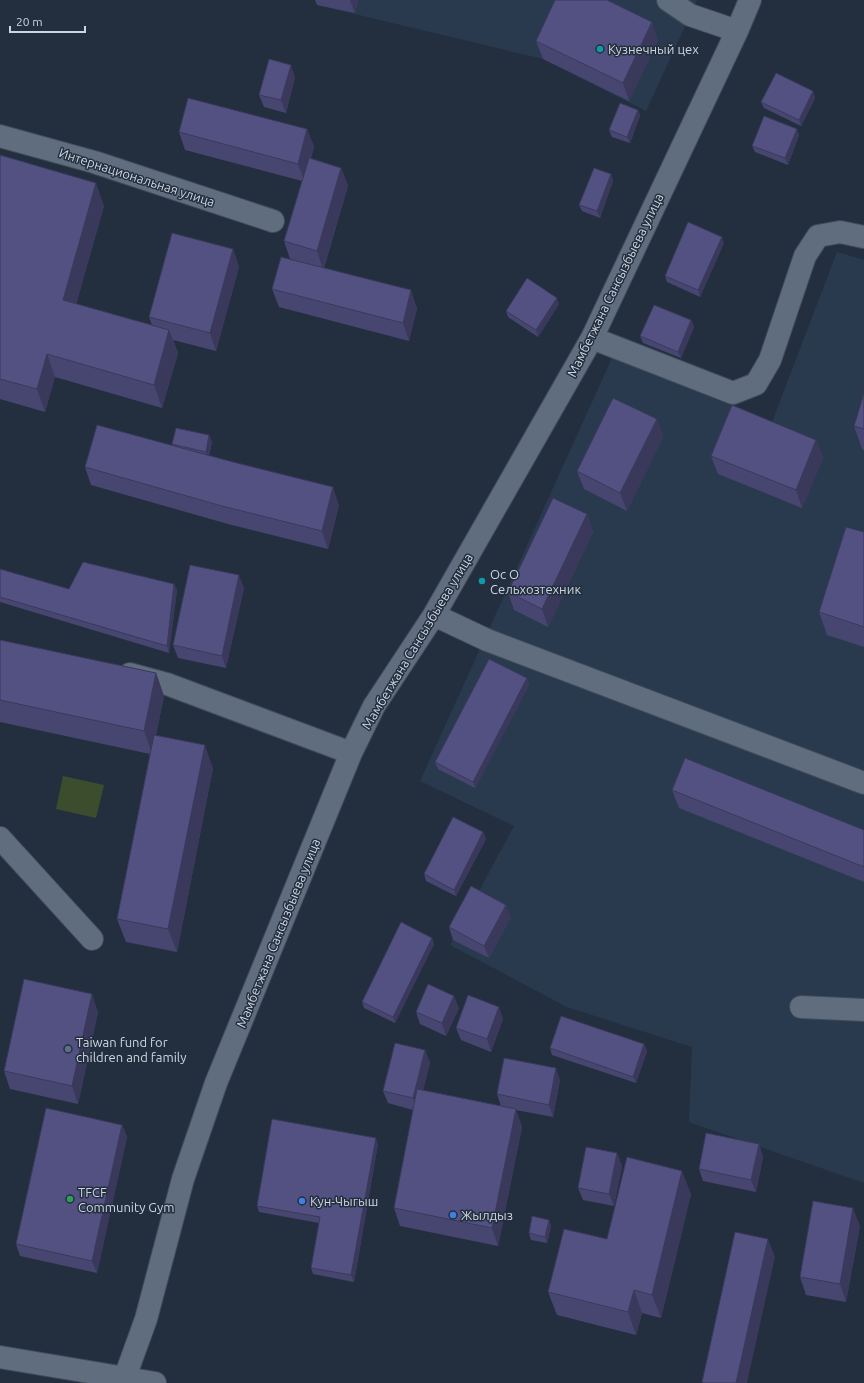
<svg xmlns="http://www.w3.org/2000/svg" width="864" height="1383" font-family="Ubuntu,sans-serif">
<rect width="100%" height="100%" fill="#232f3f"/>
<path fill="#2a3a4e" d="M318 0H697L646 111 543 59 317 5Z
M837 252 864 260V1183L689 1122 692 1047 567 1007 450 945 514 826 420 781 612 358 772 422Z"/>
<path fill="#3b4d2c" d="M63 776 104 785 96 818 56 809Z"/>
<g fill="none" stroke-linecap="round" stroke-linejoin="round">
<g stroke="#424c59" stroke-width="24">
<path id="minor" d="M668 0 690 15 737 31
M0 136 94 162 273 221
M592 338 733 393 756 384 770 360 805 256 818 236 840 232 864 237
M434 615 487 640 864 783
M130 674 167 684 351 753
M0 838 92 939
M801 1007 864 1010
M0 1357 155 1383
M125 1377 146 1319 183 1179 216 1083 351 753 374 706 434 615 592 338 737 31 750 0"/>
</g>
<use href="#minor" stroke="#606d7f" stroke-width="22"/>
</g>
<path fill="#474670" d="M315 0H358L355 13 317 5Z
M658 40 629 101 543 59 536 41Z
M295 77 286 113 264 107 259 95Z
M813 91 815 98 801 126 764 108 761 102Z
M638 110 640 116 630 143 612 137 609 130Z
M307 129 314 147 311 158 341 168 348 186 324 268 417 308 409 341 279 307 272 289 310 265 290 259 284 241 302 181 185 150 179 132Z
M799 135 788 165 755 152 752 146Z
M0 155 104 206 76 304 152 325 149 317 233 249 239 267 216 351 173 340 178 353 162 408 55 377 45 412 0 399Z
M611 174 613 181 600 218 582 211 579 205Z
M724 243 700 297 667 282 665 276Z
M559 304 538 337 508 317 506 311Z
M691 320 694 327 681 358 643 343 640 336Z
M864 393V450L862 449 854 426Z
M657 419 663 437 627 511 584 489 577 471Z
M209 435 212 442 209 456 339 505 328 549 228 524 91 485 85 467 172 445V444Z
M816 440 823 458 802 508 718 474 711 456Z
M587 514 593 532 548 627 514 610 508 592Z
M864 532V647L827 635 819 612Z
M0 569 69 589 174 584 177 590 169 653 0 602Z
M244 588 226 668 178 658 173 645Z
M0 640 156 673 164 696 156 735 213 768 177 952 126 942 117 919 150 754 0 722Z
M527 678 529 685 475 788 438 769 435 762Z
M672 790 864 830V882L679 808Z
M483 832 486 839 456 896 426 881 424 874Z
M511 917 489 958 453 940 449 927Z
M432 938 434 944 395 1023 364 1008 362 1002Z
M459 1008 446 1036 420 1024 416 1012Z
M98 1012 78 1104 10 1089 4 1071Z
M503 1019 491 1052 461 1040 456 1028Z
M644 1044 647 1051 636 1083 552 1055 550 1048Z
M425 1050 430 1063 423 1090 501 1106 497 1094 560 1080 553 1117 516 1110 522 1127 498 1246 400 1226 394 1208 413 1110 388 1103 383 1091Z
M122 1125 127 1137 97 1273 20 1256 16 1244Z
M378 1144 354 1282 313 1274 311 1268 319 1223 259 1212 257 1206Z
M759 1144 763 1157 756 1192 703 1181 699 1169Z
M617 1153 622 1166 614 1206 583 1200 578 1188Z
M691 1194 661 1318 642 1313 636 1335 557 1315 548 1292 607 1239Z
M549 1220 551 1226 547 1243 531 1240 529 1233Z
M860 1226 846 1302 806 1295 800 1277Z"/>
<path fill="#3a395b" d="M350 0H358L355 13Z
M652 22 658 40 629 101 623 83Z
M291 65 295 77 286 113 281 100Z
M813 91 815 98 801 126 799 120Z
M638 110 640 116 630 143 627 137Z
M307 129 314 147 305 182 298 164Z
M797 129 799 135 788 165 785 158Z
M341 168 348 186 323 269 317 251Z
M611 174 613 181 600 218 597 211Z
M96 183 104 206 71 323 63 300Z
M722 237 724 243 700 297 698 290Z
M233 249 239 267 216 351 210 333Z
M411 290 417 308 409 341 403 323Z
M557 298 559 304 538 337 536 330Z
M691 320 694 327 681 358 678 352Z
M169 330 178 353 162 408 154 385Z
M47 354 55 377 45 412 37 389Z
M657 419 663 437 627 511 620 493Z
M209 435 212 442 208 458 206 452Z
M816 440 823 458 802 508 796 490Z
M333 487 339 505 328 549 322 531Z
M587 514 593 532 548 627 542 609Z
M239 575 244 588 226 668 222 656Z
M174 584 177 590 169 653 167 646Z
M156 673 164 696 152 754 144 731Z
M527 678 529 685 475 788 473 782Z
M205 745 213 768 177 952 168 929Z
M483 832 486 839 456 896 454 890Z
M506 905 511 917 489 958 484 946Z
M432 938 434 944 395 1023 393 1017Z
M92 994 98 1012 78 1104 72 1086Z
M454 996 459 1008 446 1036 442 1023Z
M499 1007 503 1019 491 1052 487 1039Z
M644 1044 647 1051 636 1083 633 1077Z
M425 1050 430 1063 418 1111 413 1098Z
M556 1068 560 1080 553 1117 549 1105Z
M516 1109 522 1127 498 1246 492 1228Z
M122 1125 127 1137 97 1273 92 1261Z
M376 1138 378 1144 354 1282 351 1275Z
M759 1144 763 1157 756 1192 751 1180Z
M617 1153 622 1166 614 1206 609 1194Z
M682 1171 691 1194 661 1318 652 1295Z
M853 1208 860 1226 846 1302 840 1284Z
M549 1220 551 1226 547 1243 545 1237Z
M768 1239 775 1257 747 1383H736Z
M634 1290 642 1313 636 1335 628 1312Z"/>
<path fill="#535182" stroke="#3a395b" d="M555 0H607L652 22 623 83 536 41Z
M269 59 291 65 281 100 259 95Z
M776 73 813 91 799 120 761 102Z
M188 98 307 129 298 164 179 132Z
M620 103 638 110 627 137 609 130Z
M764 116 797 129 785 158 752 146Z
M0 155 96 183 63 300 169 330 154 385 47 354 37 389 0 379Z
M309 158 341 168 317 251 284 241Z
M594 168 611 174 597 211 579 205Z
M688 222 722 237 698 290 665 276Z
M172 233 233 249 210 333 149 317Z
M281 257 411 290 403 323 272 289Z
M527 278 557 298 536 330 506 311Z
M654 305 691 320 678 352 640 336Z
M864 393V429L854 426Z
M613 398 657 419 620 493 577 471Z
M732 405 816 440 796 490 711 456Z
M97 425 233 462 333 487 322 531 222 506 85 467Z
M176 428 209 435 206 452 172 444Z
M553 498 587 514 542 609 508 592Z
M846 527 864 532V627L819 612Z
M83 562 174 584 167 646 0 597V569L69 589Z
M190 565 239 575 222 656 173 645Z
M0 640 156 673 144 731 0 700Z
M489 659 527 678 473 782 435 762Z
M154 735 205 745 168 929 117 919Z
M685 758 864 830V867L672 790Z
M453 817 483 832 454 890 424 874Z
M471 886 506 905 484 946 449 927Z
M401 922 432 938 393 1017 362 1002Z
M24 979 92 994 72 1086 4 1071Z
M428 984 454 996 442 1023 416 1012Z
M468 995 499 1007 487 1039 456 1028Z
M561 1016 644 1044 633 1077 550 1048Z
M395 1043 425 1050 413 1098 383 1091Z
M504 1058 556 1068 549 1105 497 1094Z
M417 1089 516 1109 492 1228 394 1208Z
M46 1108 122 1125 92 1261 16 1244Z
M272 1119 376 1138 351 1275 311 1268 320 1217 257 1206Z
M706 1133 759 1144 751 1180 699 1169Z
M586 1147 617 1153 609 1194 578 1188Z
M627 1157 682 1171 652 1295 634 1290 628 1312 548 1292 564 1229 607 1239Z
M813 1201 853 1208 840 1284 800 1277Z
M532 1216 549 1220 545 1237 529 1233Z
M735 1232 768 1239 736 1383H704L702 1382Z"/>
<g fill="#0f9aa8" stroke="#232f3f" stroke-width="1.5">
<circle cx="600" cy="49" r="4"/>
<circle cx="482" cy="581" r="4"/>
</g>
<circle fill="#5c6f8a" stroke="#232f3f" stroke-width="1.5" cx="68" cy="1049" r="4"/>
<circle fill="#2e9e5b" stroke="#232f3f" stroke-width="1.5" cx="70" cy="1199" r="4"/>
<g fill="#3f7fe0" stroke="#232f3f" stroke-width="1.5">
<circle cx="302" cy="1201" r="4"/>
<circle cx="453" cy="1215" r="4"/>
</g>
<g text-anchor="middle" stroke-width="3" stroke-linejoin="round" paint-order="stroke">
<g font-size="13" fill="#cdd5df" stroke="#232f3f" text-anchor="start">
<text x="608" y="54">Кузнечный цех</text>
<text x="490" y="579">Ос О<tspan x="490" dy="15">Сельхозтехник</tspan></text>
<text x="76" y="1047">Taiwan fund for<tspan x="76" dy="15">children and family</tspan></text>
<text x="78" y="1197">TFCF<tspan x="78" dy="15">Community Gym</tspan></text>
<text x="310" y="1206">Кун-Чыгыш</text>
<text x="461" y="1220">Жылдыз</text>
</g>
<g font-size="13" fill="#cdd5df" stroke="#232f3f">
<text transform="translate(137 177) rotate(18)" y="5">Интернациональная улица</text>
<text transform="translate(615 285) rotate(-64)" y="5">Мамбетжана Сансызбыева улица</text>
<text transform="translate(417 641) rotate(-59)" y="5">Мамбетжана Сансызбыева улица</text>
<text transform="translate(278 933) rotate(-68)" y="5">Мамбетжана Сансызбыева улица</text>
</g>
</g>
<path d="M10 26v6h75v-6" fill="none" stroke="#cdd5df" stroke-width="2"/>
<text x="16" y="26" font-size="12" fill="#cdd5df" stroke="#232f3f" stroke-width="3" paint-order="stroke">20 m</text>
</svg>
